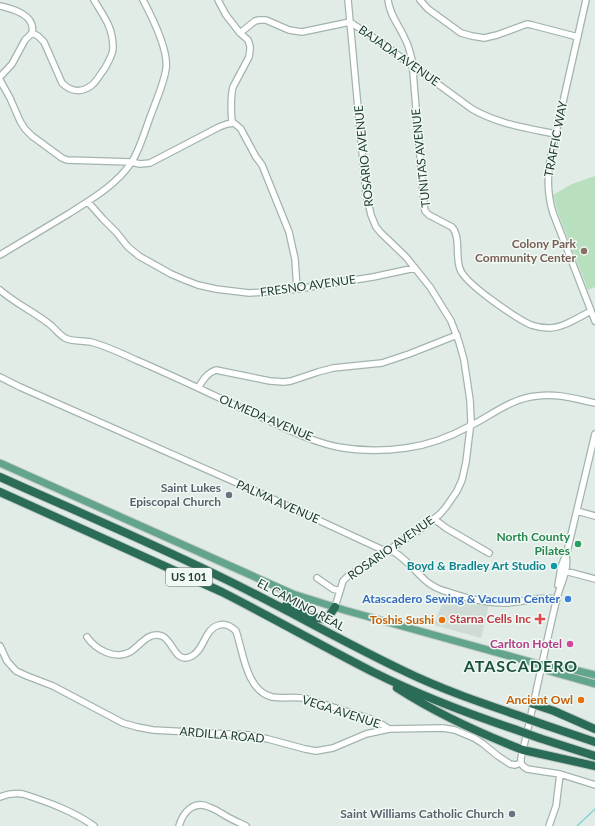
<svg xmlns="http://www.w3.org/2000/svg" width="595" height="826" font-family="Lato,sans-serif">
<rect width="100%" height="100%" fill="#e1ece6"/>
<path fill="#cfdcd5" d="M445 596 489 605 481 638 434 625Z"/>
<path fill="#b8dfbe" d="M595 176V287L588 290 558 213 553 195 572 184Z"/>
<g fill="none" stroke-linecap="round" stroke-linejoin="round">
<path stroke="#85d2d5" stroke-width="1.5" d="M577 826 595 809"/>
<g stroke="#a3b4ad" stroke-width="8">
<path id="minor" d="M218 0 226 15 240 33 248 40 250 46V50L249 57 233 87C230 99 231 111 232 123
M388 0C390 16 399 25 405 39 409 46 410 53 412 60L424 204 425 211 429 215 452 227C461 237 455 256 460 269 465 284 516 318 531 325 537 327 543 328 549 328 563 328 579 317 591 311
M420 0 428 9 461 33 472 36 484 38 497 35 527 24 532 25 578 37
M586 0 551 155C547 175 547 194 553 213L595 321
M0 6C13 9 36 15 32 33
M32 33 38 36 44 42 62 83C71 92 82 93 92 85 97 81 101 73 105 68 108 62 113 55 113 48 113 27 104 17 94 0
M240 33 255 21 259 20H266L289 30 302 32 350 22 386 46 412 66 416 68 472 109C498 124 527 128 555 134
M0 77 12 64 25 40 32 33
M0 80 10 98 20 121 25 129 32 136 62 158 67 160 131 162 140 164 150 163 219 127 227 124 234 123 241 129 243 133 256 157 262 165 289 232 295 259 297 289
M88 202 103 219 116 232 128 247 139 256 171 274 185 280 198 285 216 289 249 293 279 291 297 289 373 277 415 268
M0 255C23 241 47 227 70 213 92 199 116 185 131 163 140 150 146 127 152 112 157 98 164 83 166 69 169 50 152 17 143 0
M0 290C15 303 32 311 48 323 54 327 58 334 65 338 73 342 82 340 91 342 106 346 121 353 136 360 176 377 215 396 254 414 281 426 309 441 338 447 360 451 384 451 406 448 429 445 450 437 470 426 492 415 512 398 537 396 557 393 576 399 595 403
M0 377 20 387 262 494 385 551C388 551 392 551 394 552 406 559 416 572 426 581 432 586 440 590 448 592 465 598 490 604 508 603 524 602 540 596 556 599
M198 388C203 380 207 373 216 370L270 381 284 382 291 381 318 372 333 368 382 363 409 354 457 335
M577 511 595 516
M434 519 446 528 489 553
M565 571 595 579
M317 578 333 589 340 591
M558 585C560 576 560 564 566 556L595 434
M335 607 343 581 348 576 418 531 440 514 446 507 457 491 462 480 466 462 471 421 470 400 464 360 459 342 451 321 430 287 406 257 381 233 376 227 371 215 366 193 358 108 348 0
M87 637C96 650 115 660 130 652 140 646 148 631 162 636 173 640 175 665 192 656 205 649 204 629 219 625 226 623 231 626 236 631 243 651 246 691 272 697 284 699 295 696 307 699L371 719 383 725 389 729
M0 646 7 661 16 671 27 676 53 686 123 723 137 727 153 730 248 735 268 739 305 749 316 751 333 748 366 734 389 729 443 728 455 730 474 738 482 743 498 756 510 764 515 765 521 763 523 766 527 769 560 774 595 785
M521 763V758C534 705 544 651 557 598 560 585 569 570 566 556
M0 797C7 794 15 793 23 794 48 802 73 811 94 826
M179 826C183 812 194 800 209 807 215 809 221 813 226 816 233 820 240 823 246 826
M549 826 556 806 560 774"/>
</g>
<g stroke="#c1c9c6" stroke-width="9">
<path id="major" d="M0 463 293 594 344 610 542 665 547 663 595 675
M542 665 549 671 595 684"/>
</g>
<g stroke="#c1c9c6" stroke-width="10">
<path id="highway" d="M0 477C76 511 154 544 229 581 288 610 345 643 404 671 441 689 479 702 517 715
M0 492 222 592C273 618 322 646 373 672 419 695 466 713 514 729
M286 605 289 606C296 609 303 612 309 615 323 621 327 621 335 607
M397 688C436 713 479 733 523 750L595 766
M533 704 554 711 595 729
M542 724 595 742
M539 738 595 756"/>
</g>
<use href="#minor" stroke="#fff" stroke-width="5.5"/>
<use href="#major" stroke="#62a58c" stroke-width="7"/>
<use href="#highway" stroke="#2a6c57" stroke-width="8"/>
<g stroke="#c1c9c6" stroke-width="10" stroke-linecap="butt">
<path id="highway-bridge" d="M517 715 542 724
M514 729 539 738"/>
</g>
<use href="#highway-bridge" stroke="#2a6c57" stroke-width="8"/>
</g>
<circle fill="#8d6e63" stroke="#f1f9f4" stroke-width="1.5" cx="584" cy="251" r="4"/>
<g fill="#6b7280" stroke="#f1f9f4" stroke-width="1.5">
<circle cx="229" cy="495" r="4"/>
<circle cx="512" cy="814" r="4"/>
</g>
<circle fill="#2e9e5b" stroke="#f1f9f4" stroke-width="1.5" cx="578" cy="544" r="4"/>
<circle fill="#0f9aa8" stroke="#f1f9f4" stroke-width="1.5" cx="554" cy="566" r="4"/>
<circle fill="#3f7fe0" stroke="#f1f9f4" stroke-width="1.5" cx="568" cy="599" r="4"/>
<path fill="#e0444e" stroke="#f1f9f4" stroke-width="1.5" d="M538 613h4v4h4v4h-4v4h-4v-4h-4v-4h4z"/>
<g fill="#e8710a" stroke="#f1f9f4" stroke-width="1.5">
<circle cx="442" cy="620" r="4"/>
<circle cx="581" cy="700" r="4"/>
</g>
<circle fill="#d1479c" stroke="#f1f9f4" stroke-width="1.5" cx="570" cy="644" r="4"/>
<g text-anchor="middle" stroke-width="3" stroke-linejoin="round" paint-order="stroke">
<rect fill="#f1f9f4" stroke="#5f766d" stroke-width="1" x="166" y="568" width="46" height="18" rx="3"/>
<g font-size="11" font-weight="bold" fill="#203e33">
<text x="189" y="581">US 101</text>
</g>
<g font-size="12" fill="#203e33" stroke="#f1f9f4">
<text transform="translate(399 56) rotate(35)" y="4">BAJADA AVENUE</text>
<text transform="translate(556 139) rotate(-79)" y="4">TRAFFIC WAY</text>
<text transform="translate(364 156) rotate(-96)" y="4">ROSARIO AVENUE</text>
<text transform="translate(421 158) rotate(-96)" y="4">TUNITAS AVENUE</text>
<text transform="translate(308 286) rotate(-8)" y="4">FRESNO AVENUE</text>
<text transform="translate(266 418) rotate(23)" y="4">OLMEDA AVENUE</text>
<text transform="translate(278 502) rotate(24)" y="4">PALMA AVENUE</text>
<text transform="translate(391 548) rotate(-35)" y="4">ROSARIO AVENUE</text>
<text transform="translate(301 605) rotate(28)" y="4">EL CAMINO REAL</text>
<text transform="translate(341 712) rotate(18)" y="4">VEGA AVENUE</text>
<text transform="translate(222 735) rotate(5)" y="4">ARDILLA ROAD</text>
</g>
<g font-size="12" font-weight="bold" fill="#785e54" stroke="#f1f9f4" text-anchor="end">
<text x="576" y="248">Colony Park<tspan x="576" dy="14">Community Center</tspan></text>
</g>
<g font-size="12" font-weight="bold" fill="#5b616d" stroke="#f1f9f4" text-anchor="end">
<text x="221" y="492">Saint Lukes<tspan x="221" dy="14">Episcopal Church</tspan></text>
<text x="504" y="818">Saint Williams Catholic Church</text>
</g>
<g font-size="12" font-weight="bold" fill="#27864d" stroke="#f1f9f4" text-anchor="end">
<text x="570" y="541">North County<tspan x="570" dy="14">Pilates</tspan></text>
</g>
<g font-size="12" font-weight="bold" fill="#0d838f" stroke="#f1f9f4" text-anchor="end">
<text x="546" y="570">Boyd &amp; Bradley Art Studio</text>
</g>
<g font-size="12" font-weight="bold" fill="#366cbe" stroke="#f1f9f4" text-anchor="end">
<text x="560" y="603">Atascadero Sewing &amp; Vacuum Center</text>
</g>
<g font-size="12" font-weight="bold" fill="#be3a42" stroke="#f1f9f4" text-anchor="end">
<text x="531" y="623">Starna Cells Inc</text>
</g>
<g font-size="12" font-weight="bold" fill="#c56008" stroke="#f1f9f4" text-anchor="end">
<text x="434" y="624">Toshis Sushi</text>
<text x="573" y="704">Ancient Owl</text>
</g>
<g font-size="12" font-weight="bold" fill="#b23c85" stroke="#f1f9f4" text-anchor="end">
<text x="562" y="648">Carlton Hotel</text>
</g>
<g font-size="16" font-weight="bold" letter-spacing="1" fill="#1b523e" stroke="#f1f9f4">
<text x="521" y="672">ATASCADERO</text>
</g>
</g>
</svg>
